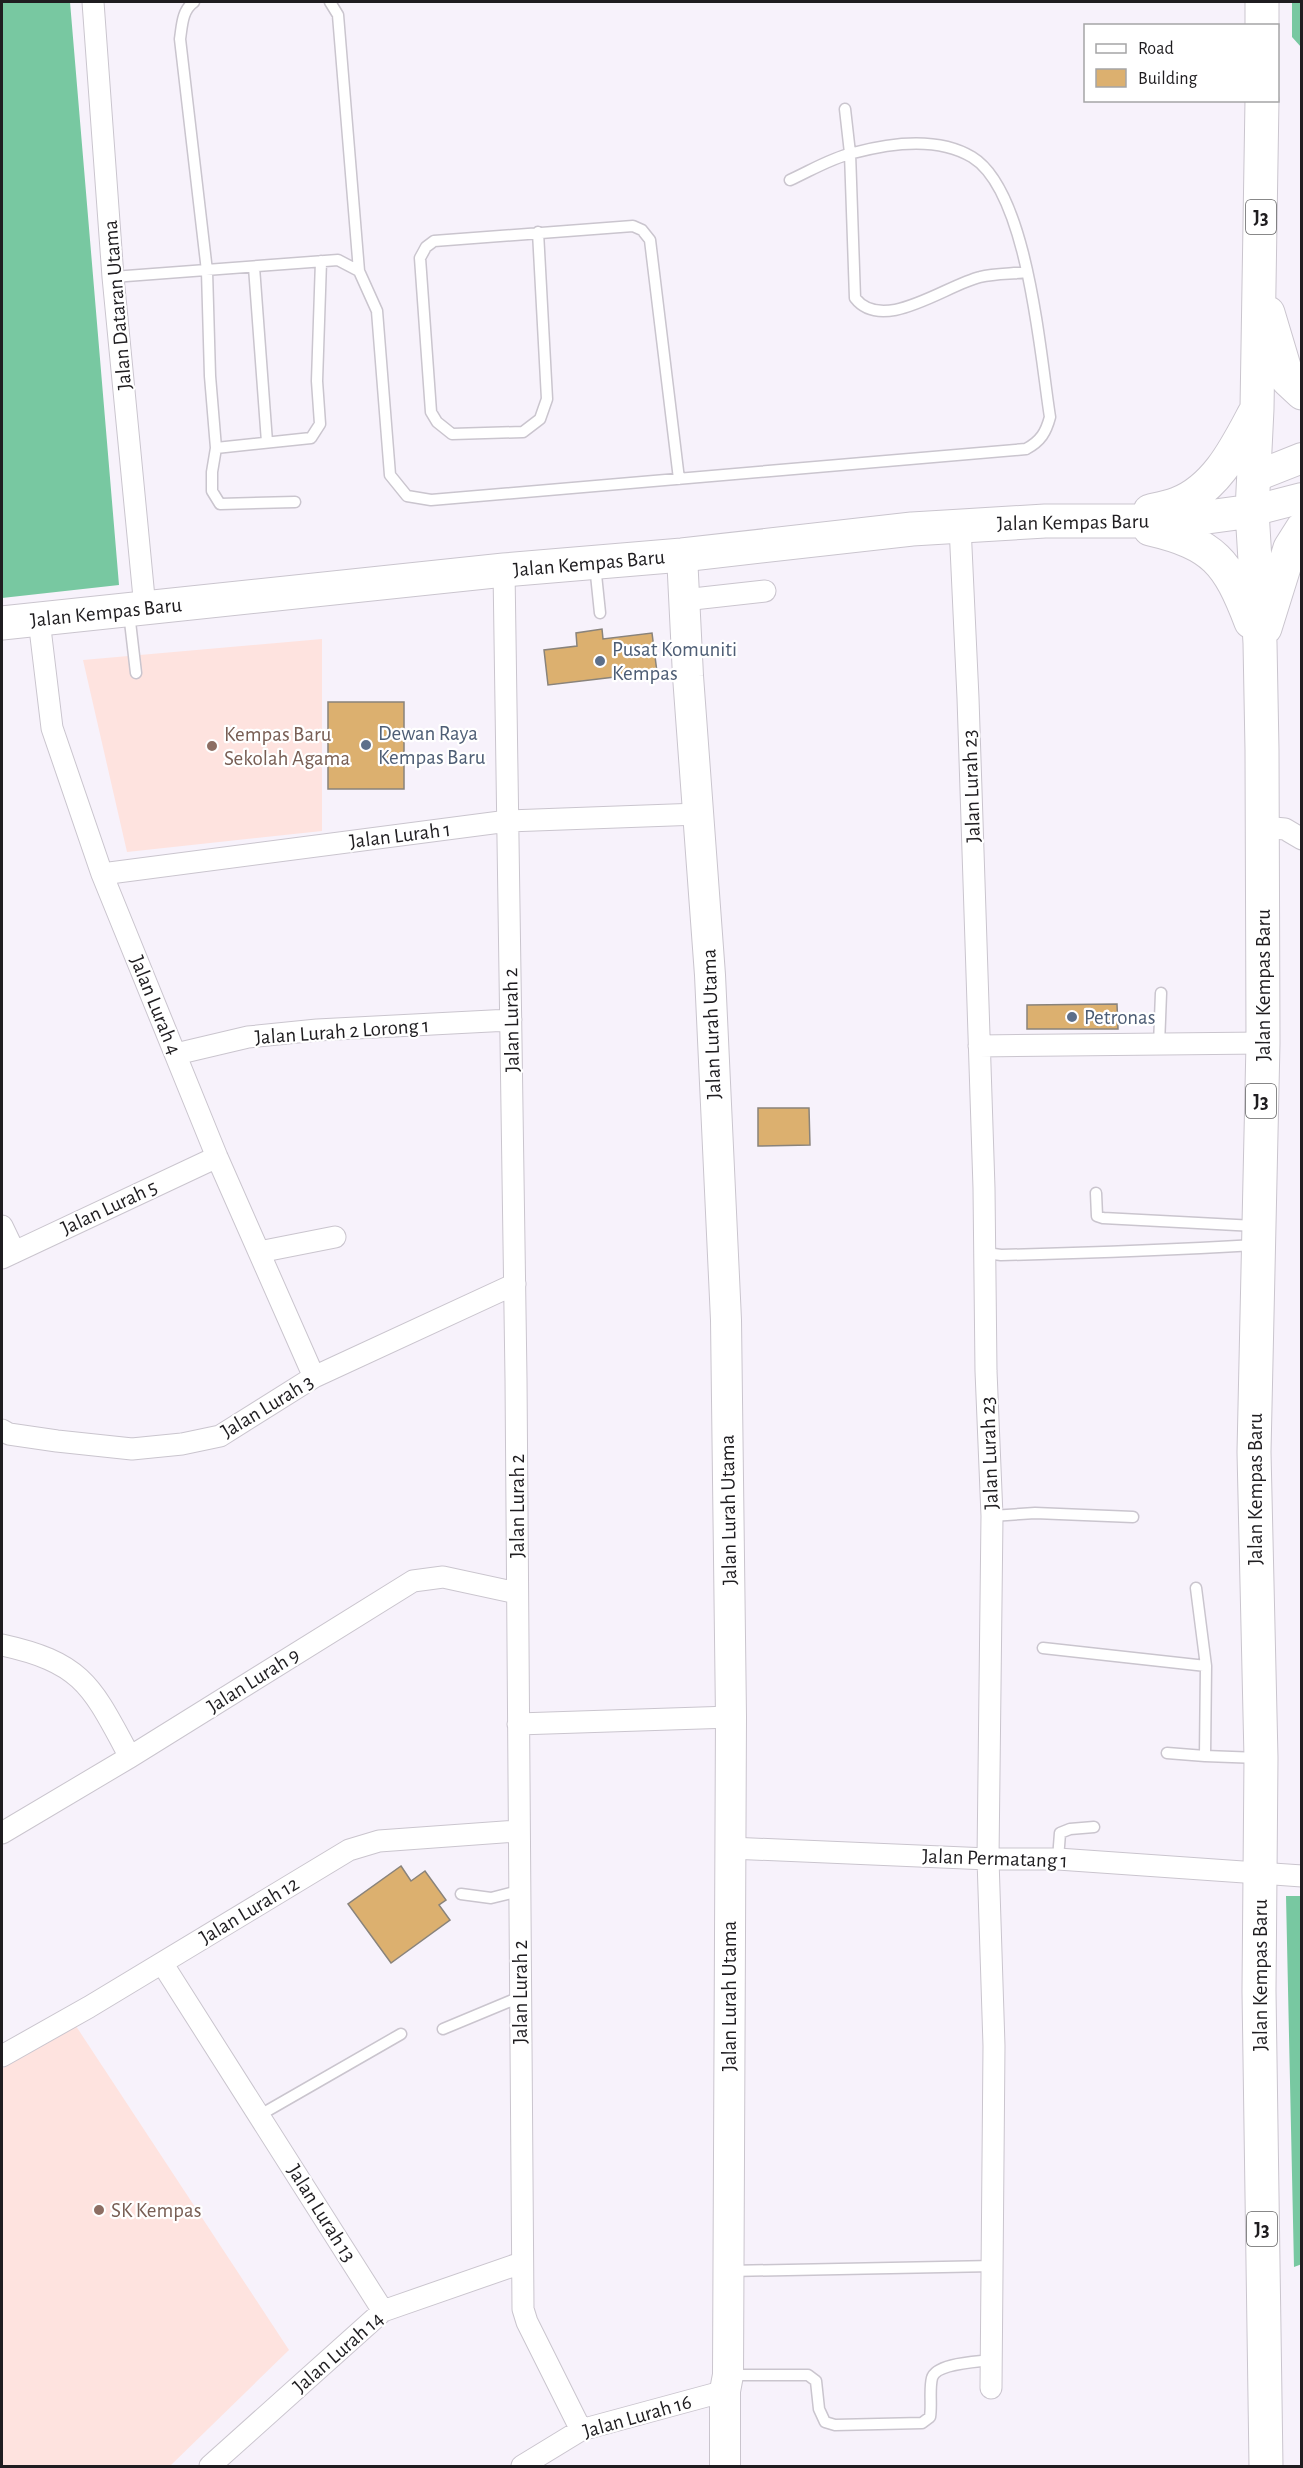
<svg xmlns="http://www.w3.org/2000/svg" width="1303" height="2468" font-family="'Alegreya Sans',sans-serif">
<rect width="100%" height="100%" fill="#f7f2fb"/>
<path fill="#fee3df" d="M322 639V831L127 852 83 660Z
M72 2020 289 2350 170 2466H2V2069Z"/>
<path fill="#78c8a1" d="M2 2H70L119 585 2 598Z
M1292 2H1301V47L1292 37Z
M1286 1896H1302V2264L1294 2267Z"/>
<path fill="#dcb06f" stroke="#89837b" stroke-width="1.5" d="M602 629 603 639 652 633 657 672 548 685 544 650 577 646 576 633Z
M328 702H404V789H328Z
M1117 1004 1118 1029H1027V1005Z
M758 1108H809L810 1145 758 1146Z
M401 1866 411 1881 425 1871 446 1900 439 1905 450 1920 391 1963 348 1904Z"/>
<g fill="none" stroke-linecap="round" stroke-linejoin="round">
<g stroke="#cac5ce" stroke-width="13">
<path id="lane" d="M194 2C182 10 182 26 180 39L207 271 210 376 216 448 212 472V491L220 504 295 502
M330 2 338 15 359 271
M845 109 850 153 855 298C883 334 946 285 980 277 995 273 1012 274 1027 272
M538 232 547 399 540 419 523 432 452 434 437 422 431 412 420 258 426 247 434 241 633 226 642 230 650 240 679 479
M254 267 267 442
M113 277 338 260 359 271 377 311 390 475 407 496 431 500 1026 449C1041 441 1046 432 1050 417 1040 354 1028 191 972 157 937 136 890 143 853 153 831 158 810 171 790 180
M216 448 311 438 320 424 317 381 321 261
M595 565 600 613
M129 613 136 673
M1159 1045 1161 993
M1096 1193 1097 1216 1103 1218 1255 1226
M986 1253 1001 1255C1086 1253 1171 1250 1255 1245
M992 1516 1035 1513 1133 1517
M1196 1588 1206 1666
M1043 1648 1206 1666 1205 1756 1259 1758
M1167 1753 1205 1756
M1058 1859 1060 1833 1070 1829 1094 1827
M461 1894 491 1898 519 1891
M443 2029 520 1997
M260 2115 401 2034
M729 2271 994 2266
M729 2375H808L816 2381 819 2409 825 2422 835 2425 922 2423 930 2417C932 2405 929 2390 932 2378 936 2363 977 2362 991 2360"/>
</g>
<g stroke="#cac5ce" stroke-width="23">
<path id="street" d="M93 2 113 277 145 608
M960 526 968 698 984 1188 986 1371 992 1516 988 1859 994 2046 991 2388
M504 570 516 1378 523 2309 527 2322 581 2430
M684 600 765 591
M39 620 52 728 102 874 217 1157 314 1377
M1263 827 1285 829 1302 839
M102 874 508 821 699 814
M979 1046 1263 1043
M176 1054 248 1037 317 1030 511 1020
M2 1226 14 1251
M259 1252 335 1237
M2 1258 217 1157
M2 1430 9 1434 57 1441 132 1449 182 1444 220 1436 314 1377 515 1284
M2 1645C84 1663 92 1687 130 1757
M518 1724 731 1717
M2 1833 130 1757 413 1581 443 1577 517 1593
M730 1848 988 1859H1058L1302 1876
M162 1963 383 2311
M2 2056 89 2007 349 1850 379 1841 518 1831
M210 2466 383 2311 521 2263
M522 2466 581 2430 725 2391"/>
</g>
<g stroke="#cac5ce" stroke-width="32">
<path id="secondary" d="M1254 477 1302 458
M1252 511 1302 498
M682 555 688 676 710 975 726 1320 731 1717 728 2375 725 2391V2466"/>
</g>
<g stroke="#cac5ce" stroke-width="35">
<path id="primary" d="M1262 2V26
M1262 100 1257 409 1252 511 1260 643 1262 750 1263 1043 1254 1452 1261 1758 1259 1991 1266 2466
M1268 313 1288 380 1302 393
M1150 511C1159 509 1169 507 1177 504 1216 489 1236 448 1254 414
M1150 529C1214 544 1228 562 1251 622
M2 623 504 570 682 555 912 529 1045 521H1178L1252 511
M1265 628 1290 548 1302 529"/>
</g>
<use href="#lane" stroke="#fff" stroke-width="10"/>
<use href="#street" stroke="#fff" stroke-width="21"/>
<use href="#secondary" stroke="#fff" stroke-width="30"/>
<use href="#primary" stroke="#fff" stroke-width="33"/>
</g>
<g fill="#5c6f8a" stroke="#fff" stroke-width="2">
<circle cx="600" cy="661" r="6"/>
<circle cx="366" cy="745" r="6"/>
<circle cx="1072" cy="1017" r="6"/>
</g>
<g fill="#8d6e63" stroke="#fff" stroke-width="2">
<circle cx="212" cy="746" r="6"/>
<circle cx="99" cy="2210" r="6"/>
</g>
<g text-anchor="middle" stroke-width="4.5" stroke-linejoin="round" paint-order="stroke">
<g fill="#fff" stroke="#626163" stroke-width="1.5">
<rect x="1246" y="200" width="30" height="34" rx="4.5"/>
<rect x="1246" y="1084" width="30" height="34" rx="4.5"/>
<rect x="1247" y="2212" width="30" height="34" rx="4.5"/>
</g>
<g font-size="20" font-weight="bold" fill="#1f1d20">
<text x="1261" y="224">J3</text>
<text x="1261" y="1108">J3</text>
<text x="1262" y="2236">J3</text>
</g>
<g font-size="21" fill="#1f1d20" stroke="#fff">
<text transform="translate(117 305) rotate(-95)" y="7">Jalan Dataran Utama</text>
<text transform="translate(1073 522) rotate(-1)" y="7">Jalan Kempas Baru</text>
<text transform="translate(589 563) rotate(-5)" y="7">Jalan Kempas Baru</text>
<text transform="translate(106 612) rotate(-6)" y="7">Jalan Kempas Baru</text>
<text transform="translate(971 786) rotate(-92)" y="7">Jalan Lurah 23</text>
<text transform="translate(400 835) rotate(-7)" y="7">Jalan Lurah 1</text>
<text transform="translate(1263 985) rotate(-90)" y="7">Jalan Kempas Baru</text>
<text transform="translate(156 1005) rotate(68)" y="7">Jalan Lurah 4</text>
<text transform="translate(511 1020) rotate(-91)" y="7">Jalan Lurah 2</text>
<text transform="translate(711 1024) rotate(-92)" y="7">Jalan Lurah Utama</text>
<text transform="translate(342 1031) rotate(-4)" y="7">Jalan Lurah 2 Lorong 1</text>
<text transform="translate(109 1207) rotate(-25)" y="7">Jalan Lurah 5</text>
<text transform="translate(267 1406) rotate(-31)" y="7">Jalan Lurah 3</text>
<text transform="translate(989 1453) rotate(-92)" y="7">Jalan Lurah 23</text>
<text transform="translate(1255 1489) rotate(-90)" y="7">Jalan Kempas Baru</text>
<text transform="translate(517 1506) rotate(-90)" y="7">Jalan Lurah 2</text>
<text transform="translate(728 1510) rotate(-91)" y="7">Jalan Lurah Utama</text>
<text transform="translate(253 1680) rotate(-32)" y="7">Jalan Lurah 9</text>
<text transform="translate(995 1858) rotate(2)" y="7">Jalan Permatang 1</text>
<text transform="translate(249 1910) rotate(-31)" y="7">Jalan Lurah 12</text>
<text transform="translate(1260 1975) rotate(-90)" y="7">Jalan Kempas Baru</text>
<text transform="translate(520 1992) rotate(-90)" y="7">Jalan Lurah 2</text>
<text transform="translate(729 1996) rotate(-90)" y="7">Jalan Lurah Utama</text>
<text transform="translate(322 2213) rotate(58)" y="7">Jalan Lurah 13</text>
<text transform="translate(338 2352) rotate(-41)" y="7">Jalan Lurah 14</text>
<text transform="translate(637 2416) rotate(-16)" y="7">Jalan Lurah 16</text>
</g>
<g font-size="21" fill="#4e5e75" stroke="#fff" text-anchor="start">
<text x="612" y="656">Pusat Komuniti<tspan x="612" dy="24">Kempas</tspan></text>
<text x="378" y="740">Dewan Raya<tspan x="378" dy="24">Kempas Baru</tspan></text>
<text x="1084" y="1024">Petronas</text>
</g>
<g font-size="21" fill="#785e54" stroke="#fff" text-anchor="start">
<text x="224" y="741">Kempas Baru<tspan x="224" dy="24">Sekolah Agama</tspan></text>
<text x="111" y="2217">SK Kempas</text>
</g>
</g>
<rect width="1303" height="2468" fill="none" stroke="#1f1d20" stroke-width="6"/>
<rect x="1084" y="24" width="195" height="78" fill="#ffffff" stroke="#a5a5a6" stroke-width="1.5"/>
<rect x="1096" y="44" width="30" height="9" fill="#ffffff" stroke="#a5a5a6" stroke-width="1.5"/>
<text x="1138" y="54" font-size="18" fill="#1f1d20">Road</text>
<rect x="1096" y="69" width="30" height="18" fill="#dcb06f" stroke="#a5a5a6" stroke-width="1.5"/>
<text x="1138" y="84" font-size="18" fill="#1f1d20">Building</text>
</svg>
